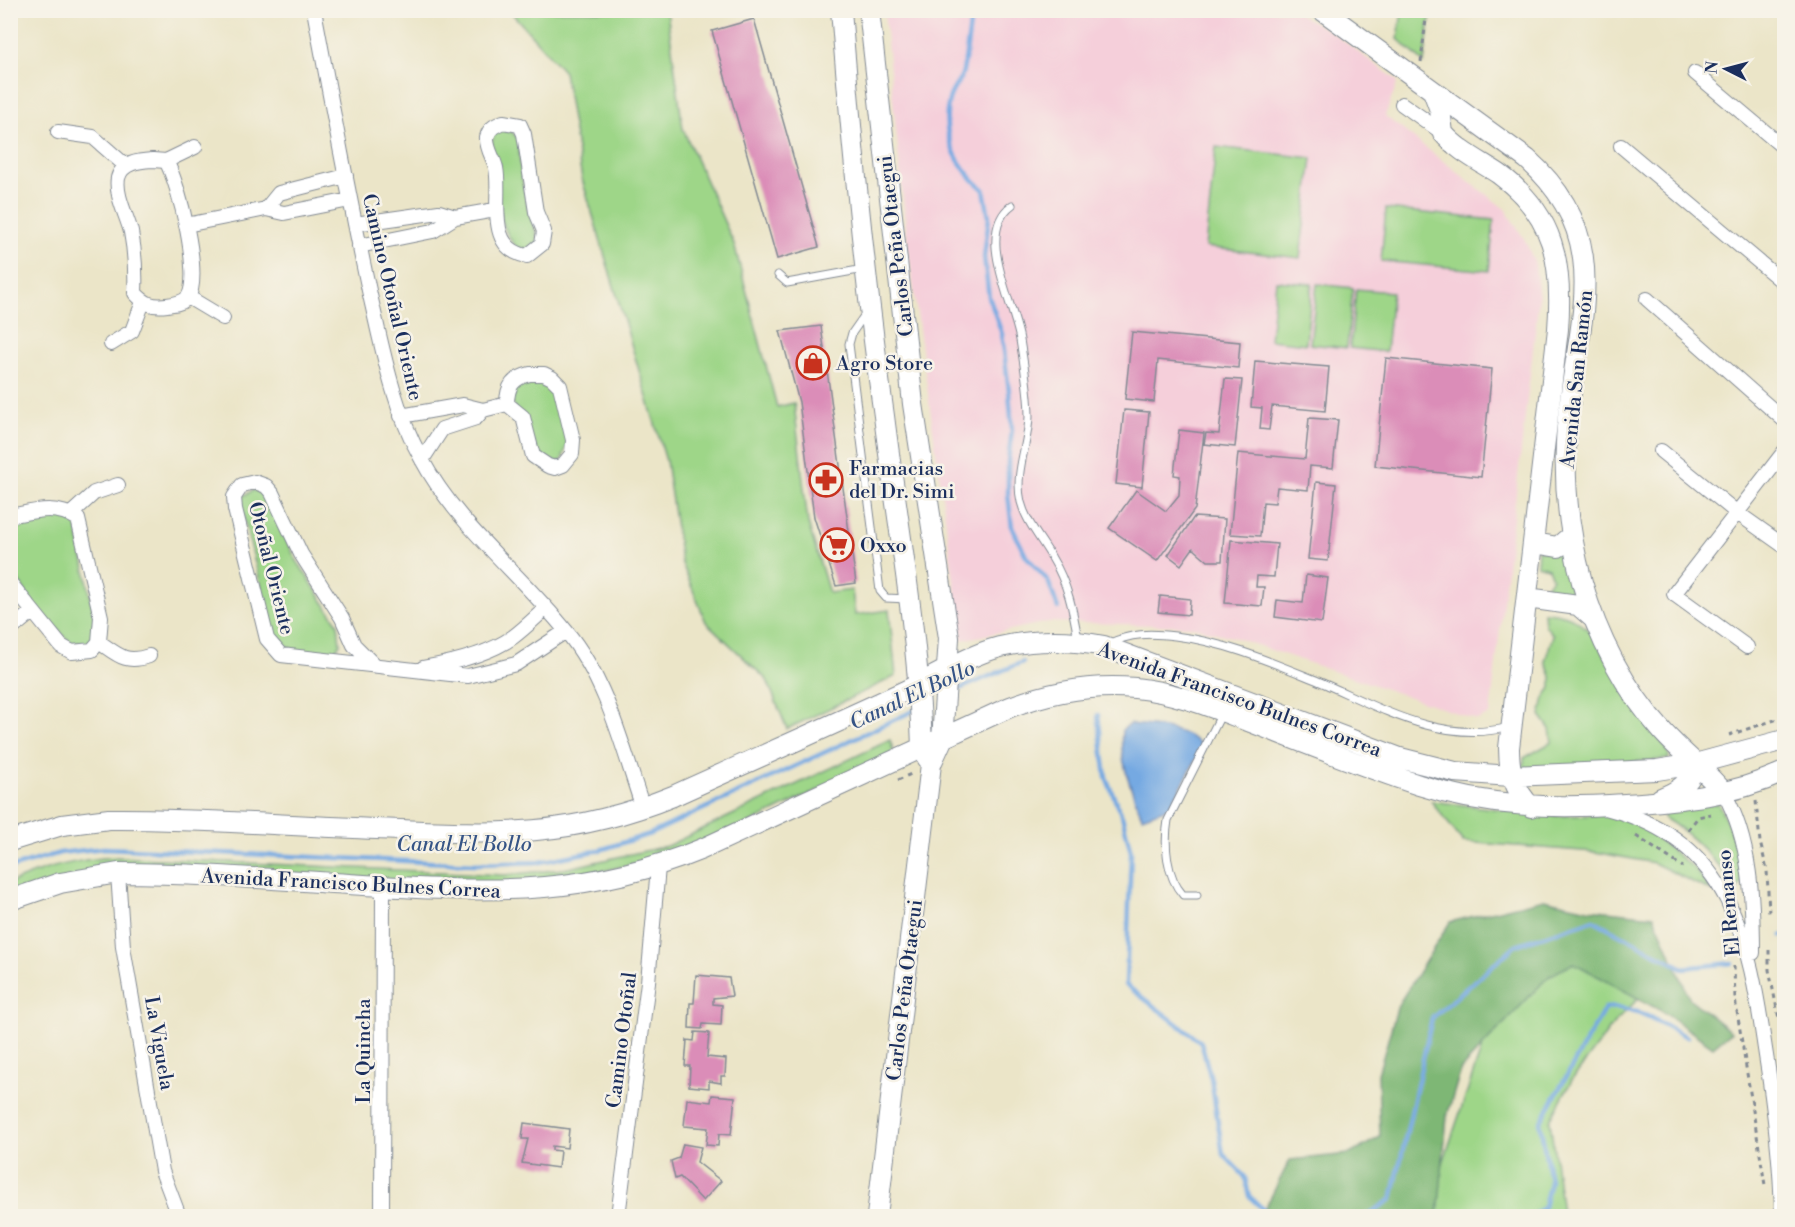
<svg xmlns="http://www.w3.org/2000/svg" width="1795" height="1227" font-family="'Libre Bodoni',serif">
<rect width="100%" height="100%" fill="#f7f3e8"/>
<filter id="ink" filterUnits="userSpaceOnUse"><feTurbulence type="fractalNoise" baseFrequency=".0167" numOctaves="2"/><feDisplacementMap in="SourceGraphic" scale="12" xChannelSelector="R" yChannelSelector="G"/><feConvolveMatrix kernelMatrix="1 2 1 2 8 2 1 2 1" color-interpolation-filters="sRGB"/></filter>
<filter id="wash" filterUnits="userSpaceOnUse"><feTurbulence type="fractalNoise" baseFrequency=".008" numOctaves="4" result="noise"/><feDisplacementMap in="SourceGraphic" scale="24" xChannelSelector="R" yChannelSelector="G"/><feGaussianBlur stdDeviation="1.35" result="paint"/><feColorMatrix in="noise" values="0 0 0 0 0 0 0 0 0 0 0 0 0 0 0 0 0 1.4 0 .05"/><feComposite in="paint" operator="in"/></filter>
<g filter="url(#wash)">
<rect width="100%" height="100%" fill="#ebe5c8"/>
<path fill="#f5cfda" d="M884 11H1294L1331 32 1398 81 1385 116 1505 209 1525 240 1535 264 1539 298 1490 714 1477 720 1236 638 1189 626 1048 622 962 640 908 248Z"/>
<path fill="#9ed688" stroke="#5c8273" stroke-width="1.5" d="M510 11H667L683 129 734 244 777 407 794 403 808 523 829 593 852 590 855 615 889 610 896 676 787 729 767 680 706 622 681 561 666 461 582 179 564 72Z
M1402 11H1431L1424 63 1398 39Z
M502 130 512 132 519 140C518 164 524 192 530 215 533 225 537 231 538 242L528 249 517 248C493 222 496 176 492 142L494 135Z
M1216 147 1312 158 1300 258 1205 247Z
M1386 209 1494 220 1489 271 1381 261Z
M1276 281 1312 284 1306 344 1270 340Z
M1317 284 1353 288 1347 348 1310 344Z
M1356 289 1392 292 1386 352 1350 348Z
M530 379H543L554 386 569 441 561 462H549L539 454 512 403 517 384Z
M254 490 263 493 268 499 295 558 338 624 340 644 333 653C310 655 285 654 273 633L241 507V497Z
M56 511 76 523 97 630 92 643H71L35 607 11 569 10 518Z
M1538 550 1567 554 1574 581 1569 583 1572 595 1542 592 1552 578 1548 568 1537 565Z
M1544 612C1565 613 1576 618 1591 633L1668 751 1669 759 1524 771V758L1552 742 1550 729 1540 715 1544 698 1551 688V676L1545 661 1553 635 1545 625Z
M890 740 894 753 701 847 538 887 203 870 11 898V883C44 867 80 859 117 857L505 875 564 869 667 846Z
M1431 801 1553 816 1609 815 1637 823 1695 869 1711 891 1654 863 1595 852 1463 842Z
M1718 803 1738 845 1743 881 1737 889C1716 862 1695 836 1664 818V812L1667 811Z
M1568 950 1654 983 1615 1022 1572 1080 1550 1120 1562 1213 1557 1216H1425L1494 1012Z"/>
<path fill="#7eb774" stroke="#4c7369" stroke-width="1.5" d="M1544 899 1588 909 1654 916 1690 999 1731 1032 1713 1047 1663 1012 1574 963 1549 976 1461 1069 1447 1116 1438 1216H1261L1290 1160 1350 1154 1380 1137 1378 1074 1398 1005 1450 922Z"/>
<path fill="#74a9e2" stroke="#486ca0" stroke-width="1.5" d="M1130 724C1154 726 1185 728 1203 746L1170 807 1142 817C1131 788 1119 761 1122 730Z"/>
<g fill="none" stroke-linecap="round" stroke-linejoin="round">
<path stroke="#74a9e2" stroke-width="4.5" d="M972 10C969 30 967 51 963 71 961 81 951 89 949 100 940 136 957 167 984 190L989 217 984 257 989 297 1002 334 1009 391 1012 430 1008 461V495L1012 527 1026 556 1048 581 1058 608
M950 693 1023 662
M1098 715 1106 777 1123 819 1131 852 1126 985 1201 1042 1211 1079 1223 1154 1245 1177 1249 1196 1270 1216
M10 868 60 853 104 848 475 864 540 862 600 850 650 834 915 710
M1782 936 1784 935
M1366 1216 1392 1199 1432 1018 1516 945 1593 920 1683 968 1732 963
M1532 1216 1544 1207 1550 1181 1540 1123 1605 1008C1635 1004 1661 1024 1687 1037"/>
</g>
<g id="blocks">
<path fill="#db8db8" d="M754 19 819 247 777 259 712 31Z
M821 326 856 583 836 586 814 517 799 402 780 331Z
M1132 332 1240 342 1238 368 1158 360 1154 402 1125 399Z
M1386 358 1492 369 1481 477 1375 466Z
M1255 361 1329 367 1325 411 1272 406 1269 430 1260 429 1262 408 1251 407Z
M1225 379 1242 380 1235 447 1204 444 1206 433 1219 434Z
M1124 410 1149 412 1142 487 1116 484Z
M1309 418 1338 420 1333 468 1310 466 1308 490 1277 487 1275 503 1263 502 1260 536 1230 534 1238 453 1305 459Z
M1179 430 1204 433 1195 509 1157 561 1109 528 1136 490 1166 511 1179 495 1180 476 1174 475Z
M1316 482 1336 484 1328 561 1308 559Z
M1194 517 1225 519 1222 561H1208L1193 548 1181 565 1168 555Z
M1231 540 1277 544 1274 577 1257 576 1256 587H1264L1262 606 1225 603Z
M1306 575 1328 578 1322 623 1275 617 1277 600 1303 603Z
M1160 596 1190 599 1189 615 1158 612Z
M696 975 729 978 732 996 713 998V1004L722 1005 721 1025 703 1024 702 1029 689 1028 690 1003H694Z
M695 1032 709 1033 707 1057 726 1059 725 1076H721V1083L709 1081V1088L689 1086 690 1066H685L687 1040 694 1041Z
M712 1095 735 1097 731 1135 719 1134 718 1146 706 1145 708 1128 684 1126 687 1099 711 1102Z
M524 1123 569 1129 567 1148 552 1146V1150L560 1151 558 1168 522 1163 528 1139H522Z
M683 1144 701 1147 697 1162 721 1181 703 1201 680 1177 675 1179 671 1161 679 1158Z"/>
</g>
</g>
<g filter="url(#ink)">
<use href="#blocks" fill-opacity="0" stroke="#838a93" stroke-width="1.5"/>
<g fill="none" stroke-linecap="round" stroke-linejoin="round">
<g stroke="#838a93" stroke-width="9">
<path id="lane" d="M1012 205C974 233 1014 303 1020 340 1024 365 1029 392 1029 417 1028 446 1014 473 1021 502 1026 522 1042 540 1052 558 1068 584 1073 610 1078 639
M778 275 787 283 864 269
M866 313 852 333 849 344 880 591 886 598 908 599
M1108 644C1131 633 1150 633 1175 636 1225 642 1271 662 1318 681 1379 707 1441 745 1509 727
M1197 895H1183C1166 876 1164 844 1168 820L1222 713"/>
</g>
<g stroke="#838a93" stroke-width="16">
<path id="street" d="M314 10C332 105 349 200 370 295 383 351 393 407 421 458 457 526 519 572 566 631 607 680 623 749 643 808
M1695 73 1784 148
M1402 104 1443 133
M503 122 520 125 524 134 536 212 544 231 542 244 527 256C484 248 502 197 496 168 494 158 486 149 487 137 489 128 496 125 503 122Z
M58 132 93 137 126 166
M1621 146 1784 283
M153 160 166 161C179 183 202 277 188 297 183 303 175 304 167 305 152 307 145 304 135 293 136 271 135 253 131 232 127 216 115 195 118 178 122 162 140 161 153 160Z
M166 161 195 147
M266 209 279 193 346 176
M355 224 439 212 455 217 495 210
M186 225 266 209 284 213 350 200
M359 246 433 231 455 217
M188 297 223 318
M1647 299 1784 420
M111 344 132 331 143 302
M530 374H544L552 378 560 386 573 440 572 454 563 465 555 468 548 466 533 456 523 417 507 404C507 386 513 378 530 374Z
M401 416 463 405 483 410
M1661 451 1736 512 1784 546
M422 460 442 429 476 418 483 410 507 404
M71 514 94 493 118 485
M10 516C35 511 56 504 78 519L101 617 99 642 92 650 72 652 61 646 10 583
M10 630 32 612
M99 642C118 655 125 664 149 656
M1747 647 1674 594 1784 452
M373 664 354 645 342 618 301 554 272 493 266 486 255 482 242 485 234 497 235 509 267 639 281 655 468 676 516 664 566 631
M423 668C452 663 488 655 513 637 524 629 535 618 545 609
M1724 793C1751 841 1753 900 1753 953
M1609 809C1732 841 1749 940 1765 1049 1774 1105 1781 1160 1782 1216
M118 873 123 947 162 1171 179 1216
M382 1216 383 886
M618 1216 648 982 658 867"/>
</g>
<g stroke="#838a93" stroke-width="22">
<path id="secondary" d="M841 10C852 146 865 282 884 416 898 527 919 638 922 749L928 759
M869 10 913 404 949 638 942 740 931 764 877 1216
M1322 10 1527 159C1624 245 1570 334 1566 443 1564 490 1570 537 1582 582 1597 637 1625 690 1663 732 1683 754 1706 771 1724 793
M1433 91 1440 110 1443 133C1457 150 1481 162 1499 174 1555 215 1563 264 1558 329L1509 748C1509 772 1514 789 1531 807
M1534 537 1540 544 1558 547 1571 536
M1527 598 1578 605 1594 619
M1661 798C1677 792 1692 783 1695 764
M10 841 62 825 109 819C198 818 288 826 377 829 490 834 565 840 673 796 750 761 828 727 905 691 937 676 966 656 1000 647 1035 639 1069 639 1104 646L1400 758 1455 772 1511 776 1657 770 1695 764 1784 740
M10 900 60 883 118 873C206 873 294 881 381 886 498 893 592 894 702 849L1010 707C1050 692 1092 684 1135 688 1175 692 1211 707 1248 721 1305 743 1361 766 1419 785 1487 807 1554 809 1625 804 1683 800 1731 796 1784 772"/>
</g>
<path stroke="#838a93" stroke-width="3" stroke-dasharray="4.5 4.5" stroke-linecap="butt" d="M1421 62 1427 10
M1729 735 1784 717
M898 780 911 774
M1756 801 1760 842 1767 870 1769 914
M1688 830 1698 817 1711 814
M1636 836 1683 867
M1769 950V970L1784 1043
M1734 966 1735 999 1765 1185"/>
<use href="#lane" stroke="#fff" stroke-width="7"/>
<use href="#street" stroke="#fff" stroke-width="14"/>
<use href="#secondary" stroke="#fff" stroke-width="20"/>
</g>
</g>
<defs>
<g id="shop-ring" transform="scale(1.725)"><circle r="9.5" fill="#f7f3e8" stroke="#c8321e" stroke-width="1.5"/><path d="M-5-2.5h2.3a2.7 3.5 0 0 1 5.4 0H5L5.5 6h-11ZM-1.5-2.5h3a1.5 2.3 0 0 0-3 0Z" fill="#c8321e"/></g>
<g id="pharmacy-ring" transform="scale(1.725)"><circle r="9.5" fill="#f7f3e8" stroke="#c8321e" stroke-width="1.5"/><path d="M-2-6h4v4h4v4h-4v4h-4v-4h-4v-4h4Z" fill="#c8321e"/></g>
<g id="supermarket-ring" transform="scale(1.725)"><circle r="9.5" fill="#f7f3e8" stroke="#c8321e" stroke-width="1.5"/><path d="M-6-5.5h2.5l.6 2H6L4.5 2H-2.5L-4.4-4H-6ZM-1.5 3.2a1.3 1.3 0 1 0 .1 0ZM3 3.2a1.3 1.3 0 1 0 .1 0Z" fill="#c8321e"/></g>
</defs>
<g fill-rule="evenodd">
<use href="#shop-ring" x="813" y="363"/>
<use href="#pharmacy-ring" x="826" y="480"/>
<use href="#supermarket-ring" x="837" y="545"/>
</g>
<g text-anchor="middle" stroke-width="5" stroke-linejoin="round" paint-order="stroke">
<g font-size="20" fill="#1b2f5e" stroke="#f7f3e8">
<text transform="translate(895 246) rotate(-97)" y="7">Carlos Peña Otaegui</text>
<text transform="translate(393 297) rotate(77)" y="7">Camino Otoñal Oriente</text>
<text transform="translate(1576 379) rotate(-84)" y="7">Avenida San Ramón</text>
<text transform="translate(272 568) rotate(76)" y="7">Otoñal Oriente</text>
<text transform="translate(1240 699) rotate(20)" y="7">Avenida Francisco Bulnes Correa</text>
<text transform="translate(351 883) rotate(3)" y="7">Avenida Francisco Bulnes Correa</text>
<text transform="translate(1728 903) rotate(-95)" y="7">El Remanso</text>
<text transform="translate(904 990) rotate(-83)" y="7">Carlos Peña Otaegui</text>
<text transform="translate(621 1040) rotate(-83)" y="7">Camino Otoñal</text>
<text transform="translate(160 1043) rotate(80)" y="7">La Viguela</text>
<text transform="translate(363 1051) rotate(-90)" y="7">La Quincha</text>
</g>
<g font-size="20" fill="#1b2f5e" stroke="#f7f3e8" text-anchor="start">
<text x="836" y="370">Agro Store</text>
<text x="849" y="475">Farmacias<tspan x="849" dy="23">del Dr. Simi</tspan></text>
<text x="860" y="552">Oxxo</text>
</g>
<g font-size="21" font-style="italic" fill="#365486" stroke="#f7f3e8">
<text transform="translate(912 695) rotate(-25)" y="7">Canal El Bollo</text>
<text x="464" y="851">Canal El Bollo</text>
</g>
</g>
<rect width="1795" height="1227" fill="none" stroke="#f7f3e8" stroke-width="36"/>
<g transform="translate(1726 69) rotate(276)" stroke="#f7f3e8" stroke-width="4.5" paint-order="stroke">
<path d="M0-4.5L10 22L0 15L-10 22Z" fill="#1b2f5e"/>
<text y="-9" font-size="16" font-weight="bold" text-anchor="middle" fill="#1b2f5e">N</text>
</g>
</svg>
